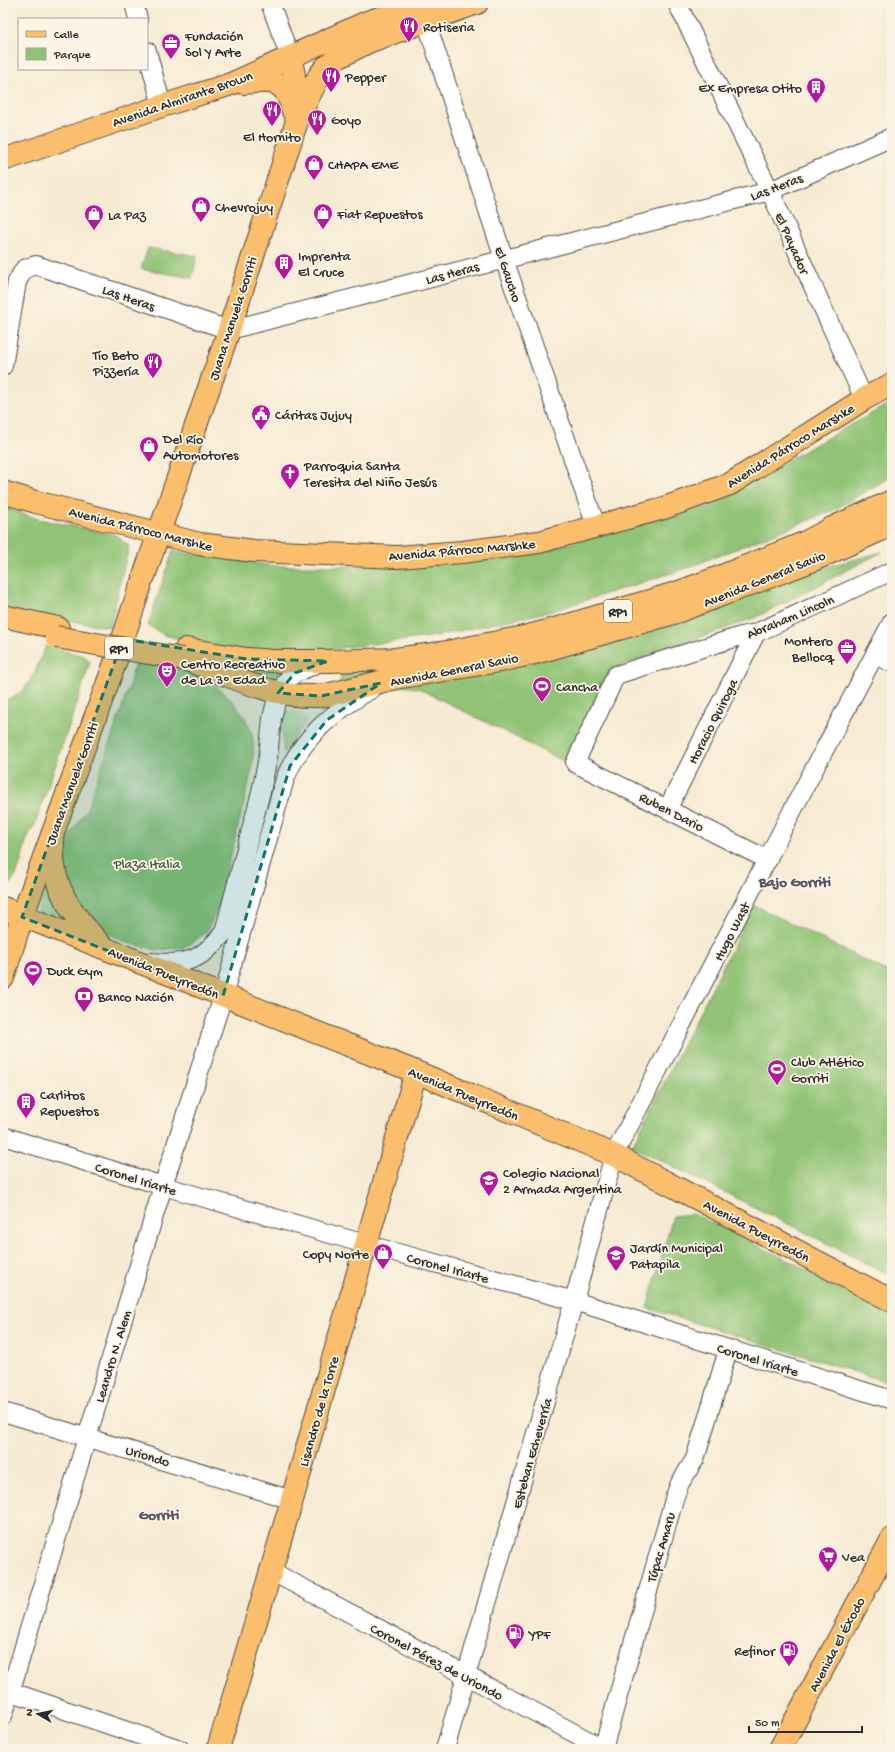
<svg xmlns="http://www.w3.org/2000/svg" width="895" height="1752" font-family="'Gochi Hand',sans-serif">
<rect width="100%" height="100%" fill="#fcf5e5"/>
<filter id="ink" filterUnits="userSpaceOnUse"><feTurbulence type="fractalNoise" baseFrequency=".025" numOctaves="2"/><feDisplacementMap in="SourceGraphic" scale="8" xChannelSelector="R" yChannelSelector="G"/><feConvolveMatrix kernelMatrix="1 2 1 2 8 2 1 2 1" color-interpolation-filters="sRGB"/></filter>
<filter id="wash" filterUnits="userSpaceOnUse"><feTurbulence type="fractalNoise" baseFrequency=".012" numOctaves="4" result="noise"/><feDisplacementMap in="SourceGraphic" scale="16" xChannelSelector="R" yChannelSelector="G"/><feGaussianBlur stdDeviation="0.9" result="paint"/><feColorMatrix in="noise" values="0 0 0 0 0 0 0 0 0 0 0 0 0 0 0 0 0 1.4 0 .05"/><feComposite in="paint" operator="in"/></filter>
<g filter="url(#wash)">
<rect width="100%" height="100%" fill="#f7ead3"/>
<path fill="#90c374" stroke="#5e7750" d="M148 248 197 256 192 278 141 269Z
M892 402V476L832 511 687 568 552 611 436 636 318 651H231L164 635 148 625 173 551 276 566H371L510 559 583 540 711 503Z
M3 507 38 519 116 535 129 546 110 627 3 611Z
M882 552 757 617 610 670 565 762 418 688 387 685Z
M46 646 84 656 90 661 80 694 35 824C32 829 29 834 27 839 21 855 20 881 3 889V700C28 698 37 666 46 646Z
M135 661C152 664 171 665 187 670 214 678 249 711 253 740 254 751 253 762 251 774L217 910 207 931 192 943 184 947 158 950 128 943 107 933 96 927 78 910 61 857 64 844 87 809 129 687Z
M214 661 290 667 273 684Z
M402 667 340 685 342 670Z
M288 711C295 711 303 714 307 720L284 753 281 720 283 715Z
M51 875 69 924 36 915Z
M754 905 892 974V1276L632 1146Z
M693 1214 892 1311V1383L647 1308 673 1216Z"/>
</g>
<g filter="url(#ink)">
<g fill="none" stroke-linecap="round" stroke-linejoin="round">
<g stroke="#4a4844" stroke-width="20">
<path id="minor" d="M134 3 138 19
M270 3 290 57
M677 3 770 191 864 399
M426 21 504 259 596 526
M147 51 162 106
M3 366 17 282 24 269 36 265 229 330 770 191 892 137
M875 655 892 663
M668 808 756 633
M768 860 575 763 616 675 741 636 756 633 892 571
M147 962C186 964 199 964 224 932L261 792 268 757 272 718 277 698 287 680 295 673 319 663
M3 1136 163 1186 365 1244 574 1301 892 1400
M3 1412 292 1500
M271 1571 604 1749
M3 1689 180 1749
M3 1716 163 1186 223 996 285 779C301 737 336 710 373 688
M445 1749 574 1301 614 1155 802 792 892 622
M603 1749 675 1496 680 1483 695 1459 728 1350"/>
</g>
<g stroke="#4a4844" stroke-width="24">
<path id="major" d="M243 83C273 80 285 78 293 111
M299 116 319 76 325 68 339 57 368 42 477 3
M3 160 162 106 231 84 367 22 426 3
M3 492 36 502 200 544 254 551 397 557 462 552 539 542 664 508 730 484 864 399 892 384
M144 576 229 330 296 124C299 101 296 80 290 57
M3 616 58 628
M186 649 247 659 273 661H328
M183 659C231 674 275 702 327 695
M53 843C50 887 72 914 100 944
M3 908 416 1072 614 1155 892 1301
M3 978 22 917 115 663 140 587
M218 1749 292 1500 416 1072
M780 1749 892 1539"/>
</g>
<g stroke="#4a4844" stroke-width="24">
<path id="highway" d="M328 661 395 659 441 653 524 637 565 626 679 592 722 576 804 543 832 528 892 501
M327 695 396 678 500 661 539 652 674 613 811 561 892 525"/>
</g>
<use href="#minor" stroke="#fff" stroke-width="18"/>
<use href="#major" stroke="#fabe6d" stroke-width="22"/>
<use href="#highway" stroke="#fabe6d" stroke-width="22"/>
<g stroke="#4a4844" stroke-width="24" stroke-linecap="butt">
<path id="major-bridge" d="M56 637 183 659"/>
</g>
<use href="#major-bridge" stroke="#fabe6d" stroke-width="22"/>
</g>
</g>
<path fill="#0f766e" fill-opacity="0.2" stroke="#0f766e" stroke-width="3" stroke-dasharray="8 5" stroke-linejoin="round" d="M123 639 247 659 328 661 295 673 278 693 321 696 381 683 327 720 290 766 223 996 22 917Z"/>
<defs>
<g id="restaurant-pin" transform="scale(1)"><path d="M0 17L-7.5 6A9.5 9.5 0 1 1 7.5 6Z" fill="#b5179e" stroke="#fcf5e5"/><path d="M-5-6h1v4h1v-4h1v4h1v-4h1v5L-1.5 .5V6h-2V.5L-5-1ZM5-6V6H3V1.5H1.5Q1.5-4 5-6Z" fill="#fff"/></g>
<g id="office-pin" transform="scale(1)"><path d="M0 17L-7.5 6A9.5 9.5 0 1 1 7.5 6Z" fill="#b5179e" stroke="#fcf5e5"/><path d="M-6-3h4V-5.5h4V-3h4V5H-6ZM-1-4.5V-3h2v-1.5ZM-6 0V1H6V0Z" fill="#fff"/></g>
<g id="building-pin" transform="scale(1)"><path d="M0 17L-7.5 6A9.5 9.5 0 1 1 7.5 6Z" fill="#b5179e" stroke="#fcf5e5"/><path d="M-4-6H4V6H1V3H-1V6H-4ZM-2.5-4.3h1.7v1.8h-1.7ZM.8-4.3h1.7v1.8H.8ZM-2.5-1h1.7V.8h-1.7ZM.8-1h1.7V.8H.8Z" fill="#fff"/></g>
<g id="shop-pin" transform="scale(1)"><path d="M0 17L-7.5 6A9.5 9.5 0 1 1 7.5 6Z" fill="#b5179e" stroke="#fcf5e5"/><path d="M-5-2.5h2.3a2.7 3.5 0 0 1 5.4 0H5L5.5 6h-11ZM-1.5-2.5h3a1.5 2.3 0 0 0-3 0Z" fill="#fff"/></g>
<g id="civic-pin" transform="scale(1)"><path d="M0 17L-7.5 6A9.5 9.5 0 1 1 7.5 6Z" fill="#b5179e" stroke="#fcf5e5"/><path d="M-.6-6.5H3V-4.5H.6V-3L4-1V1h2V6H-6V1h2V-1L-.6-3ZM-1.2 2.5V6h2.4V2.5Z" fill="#fff"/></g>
<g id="church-pin" transform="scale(1)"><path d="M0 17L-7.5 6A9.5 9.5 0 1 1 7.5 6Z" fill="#b5179e" stroke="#fcf5e5"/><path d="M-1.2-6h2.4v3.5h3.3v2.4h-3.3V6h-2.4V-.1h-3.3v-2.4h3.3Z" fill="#fff"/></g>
<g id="theatre-pin" transform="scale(1)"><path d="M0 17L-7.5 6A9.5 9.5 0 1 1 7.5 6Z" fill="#b5179e" stroke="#fcf5e5"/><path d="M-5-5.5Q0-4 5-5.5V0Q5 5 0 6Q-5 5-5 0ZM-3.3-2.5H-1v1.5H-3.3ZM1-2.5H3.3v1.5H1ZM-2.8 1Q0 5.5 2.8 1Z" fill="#fff"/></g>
<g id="stadium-pin" transform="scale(1)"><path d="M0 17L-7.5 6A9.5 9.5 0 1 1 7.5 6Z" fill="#b5179e" stroke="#fcf5e5"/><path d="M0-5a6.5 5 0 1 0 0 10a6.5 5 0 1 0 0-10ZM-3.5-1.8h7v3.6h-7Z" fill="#fff"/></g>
<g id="bank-pin" transform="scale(1)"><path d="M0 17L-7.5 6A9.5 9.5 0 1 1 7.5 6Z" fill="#b5179e" stroke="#fcf5e5"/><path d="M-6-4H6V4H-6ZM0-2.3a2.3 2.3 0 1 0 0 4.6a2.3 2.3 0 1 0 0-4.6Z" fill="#fff"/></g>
<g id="school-pin" transform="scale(1)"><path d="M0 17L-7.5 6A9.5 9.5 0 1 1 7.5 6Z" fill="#b5179e" stroke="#fcf5e5"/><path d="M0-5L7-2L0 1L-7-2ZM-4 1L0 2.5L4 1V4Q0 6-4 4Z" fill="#fff"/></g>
<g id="supermarket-pin" transform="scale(1)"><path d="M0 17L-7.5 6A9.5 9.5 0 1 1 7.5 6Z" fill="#b5179e" stroke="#fcf5e5"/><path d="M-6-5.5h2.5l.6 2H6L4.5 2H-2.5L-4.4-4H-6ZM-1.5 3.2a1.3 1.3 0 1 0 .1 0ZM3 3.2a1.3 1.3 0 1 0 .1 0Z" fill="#fff"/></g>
<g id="fuel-pin" transform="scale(1)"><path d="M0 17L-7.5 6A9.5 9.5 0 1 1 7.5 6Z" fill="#b5179e" stroke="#fcf5e5"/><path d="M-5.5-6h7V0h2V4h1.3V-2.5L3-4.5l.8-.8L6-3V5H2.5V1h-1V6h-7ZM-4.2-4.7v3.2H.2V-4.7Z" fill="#fff"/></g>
</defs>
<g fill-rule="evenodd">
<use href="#restaurant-pin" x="409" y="26"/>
<use href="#office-pin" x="171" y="43"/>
<use href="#restaurant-pin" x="331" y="76"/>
<use href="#building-pin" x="816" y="87"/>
<use href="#restaurant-pin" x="272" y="110"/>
<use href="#restaurant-pin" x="317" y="119"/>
<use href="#shop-pin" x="314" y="164"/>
<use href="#shop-pin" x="201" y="206"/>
<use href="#shop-pin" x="323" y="213"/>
<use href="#shop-pin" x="94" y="214"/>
<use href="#building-pin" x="284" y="263"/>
<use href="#restaurant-pin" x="153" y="362"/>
<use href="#civic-pin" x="261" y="414"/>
<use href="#shop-pin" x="149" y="446"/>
<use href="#church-pin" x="290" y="473"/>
<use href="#office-pin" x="847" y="648"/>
<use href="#theatre-pin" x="167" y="671"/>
<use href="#stadium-pin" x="542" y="686"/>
<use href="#stadium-pin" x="33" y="970"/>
<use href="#bank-pin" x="84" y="996"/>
<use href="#stadium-pin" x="777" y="1069"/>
<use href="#building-pin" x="26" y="1102"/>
<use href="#school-pin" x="489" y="1180"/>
<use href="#shop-pin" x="383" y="1253"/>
<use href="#school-pin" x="616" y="1255"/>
<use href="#supermarket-pin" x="828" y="1556"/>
<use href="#fuel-pin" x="515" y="1633"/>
<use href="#fuel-pin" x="789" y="1650"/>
</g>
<g text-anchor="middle" stroke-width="3.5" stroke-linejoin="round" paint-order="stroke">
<g fill="#fcf5e5" stroke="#6a6863" stroke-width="1">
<rect x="604" y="600" width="28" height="22" rx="3"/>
<rect x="105" y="637" width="28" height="22" rx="3"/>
</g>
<g font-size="13" font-weight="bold" fill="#2b2b2b">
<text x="618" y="616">RP1</text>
<text x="119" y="653">RP1</text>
</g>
<g font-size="14" fill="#2b2b2b" stroke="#fcf5e5" text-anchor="start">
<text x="423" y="31">Rotiseria</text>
<text x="185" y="40">Fundación<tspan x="185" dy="16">Sol Y Arte</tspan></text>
<text x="345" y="81">Pepper</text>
<text x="802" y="92" text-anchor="end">Ex Empresa Otito</text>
<text x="331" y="124">Goyo</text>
<text x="272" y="141" text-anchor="middle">El Hornito</text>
<text x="328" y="169">CHAPA EME</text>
<text x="215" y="211">Chevrojuy</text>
<text x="337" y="218">Fiat Repuestos</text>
<text x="108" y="219">La Paz</text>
<text x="298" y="260">Imprenta<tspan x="298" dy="16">El Cruce</tspan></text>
<text x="139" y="359" text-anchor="end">Tío Beto<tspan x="139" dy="16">Pizzería</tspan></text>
<text x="275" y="419">Cáritas Jujuy</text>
<text x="163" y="443">Del Río<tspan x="163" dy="16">Automotores</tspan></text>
<text x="304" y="470">Parroquia Santa<tspan x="304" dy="16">Teresita del Niño Jesús</tspan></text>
<text x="833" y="645" text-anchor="end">Montero<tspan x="833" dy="16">Bellocq</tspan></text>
<text x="181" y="668">Centro Recreativo<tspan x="181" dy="16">de La 3º Edad</tspan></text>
<text x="556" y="691">Cancha</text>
<text x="47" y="975">Duck Gym</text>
<text x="98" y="1001">Banco Nación</text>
<text x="791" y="1066">Club Atlético<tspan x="791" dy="16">Gorriti</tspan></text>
<text x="40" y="1099">Carlitos<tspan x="40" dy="16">Repuestos</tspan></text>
<text x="503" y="1177">Colegio Nacional<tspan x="503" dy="16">2 Armada Argentina</tspan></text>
<text x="630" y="1252">Jardín Municipal<tspan x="630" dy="16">Patapila</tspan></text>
<text x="369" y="1258" text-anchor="end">Copy Norte</text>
<text x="842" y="1561">Vea</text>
<text x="529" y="1638">YPF</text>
<text x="775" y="1655" text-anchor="end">Refinor</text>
</g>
<g font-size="14" fill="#2b2b2b" stroke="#fcf5e5">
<text transform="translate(182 98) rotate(-19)" y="5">Avenida Almirante Brown</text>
<text transform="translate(776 186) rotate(-21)" y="5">Las Heras</text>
<text transform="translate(793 243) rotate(66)" y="5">El Payador</text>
<text transform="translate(452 272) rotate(-15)" y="5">Las Heras</text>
<text transform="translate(509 274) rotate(71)" y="5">El Gaucho</text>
<text transform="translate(129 297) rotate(19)" y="5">Las Heras</text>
<text transform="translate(232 318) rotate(-72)" y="5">Juana Manuela Gorriti</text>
<text transform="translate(790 445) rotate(-32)" y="5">Avenida Párroco Marshke</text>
<text transform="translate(141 528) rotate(14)" y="5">Avenida Párroco Marshke</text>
<text transform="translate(462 549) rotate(-5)" y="5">Avenida Párroco Marshke</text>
<text transform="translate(764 578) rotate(-22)" y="5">Avenida General Savio</text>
<text transform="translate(790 616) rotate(-23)" y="5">Abraham Lincoln</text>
<text transform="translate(454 669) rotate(-11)" y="5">Avenida General Savio</text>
<text transform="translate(712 721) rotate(-63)" y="5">Horacio Quiroga</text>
<text transform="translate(71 783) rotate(-70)" y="5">Juana Manuela Gorriti</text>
<text transform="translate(672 811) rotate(27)" y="5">Ruben Dario</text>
<text transform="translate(731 931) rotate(-63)" y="5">Hugo Wast</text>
<text transform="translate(164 972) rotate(22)" y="5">Avenida Pueyrredón</text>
<text transform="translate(464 1093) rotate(23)" y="5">Avenida Pueyrredón</text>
<text transform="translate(136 1178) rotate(17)" y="5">Coronel Iriarte</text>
<text transform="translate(757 1230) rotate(28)" y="5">Avenida Pueyrredón</text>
<text transform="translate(448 1267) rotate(15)" y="5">Coronel Iriarte</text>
<text transform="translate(112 1356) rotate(-73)" y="5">Leandro N. Alem</text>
<text transform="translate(758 1359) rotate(17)" y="5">Coronel Iriarte</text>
<text transform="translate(318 1411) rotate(-74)" y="5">Lisandro de la Torre</text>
<text transform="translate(531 1453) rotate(-74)" y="5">Esteban Echeverría</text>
<text transform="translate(148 1455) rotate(17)" y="5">Uriondo</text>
<text transform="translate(660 1547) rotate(-74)" y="5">Túpac Amaru</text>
<text transform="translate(836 1644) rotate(-62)" y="5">Avenida El Éxodo</text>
<text transform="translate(437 1661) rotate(28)" y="5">Coronel Pérez de Uriondo</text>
</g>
<g font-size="14" fill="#495941" stroke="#fcf5e5">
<text x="147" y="868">Plaza Italia</text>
</g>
<g font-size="15" font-weight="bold" fill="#575367" stroke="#fcf5e5">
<text x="795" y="886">Bajo Gorriti</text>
<text x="159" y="1519">Gorriti</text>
</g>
</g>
<rect width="895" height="1752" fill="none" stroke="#fcf5e5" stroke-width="16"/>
<rect x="18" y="18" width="130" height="52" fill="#fcf5e5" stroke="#a8a49b"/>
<rect x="26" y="31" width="20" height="6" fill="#fabe6d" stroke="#a8a49b"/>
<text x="54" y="38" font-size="12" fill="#2b2b2b">Calle</text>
<rect x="26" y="48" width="20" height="12" fill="#90c374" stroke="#a8a49b"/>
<text x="54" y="58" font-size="12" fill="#2b2b2b">Parque</text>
<g transform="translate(38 1714) rotate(279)" stroke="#fcf5e5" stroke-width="3" paint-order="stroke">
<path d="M0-3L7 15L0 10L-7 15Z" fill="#2b2b2b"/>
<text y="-6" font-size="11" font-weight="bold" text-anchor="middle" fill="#2b2b2b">N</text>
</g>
<path d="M749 1726v6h113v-6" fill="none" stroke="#2b2b2b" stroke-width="2"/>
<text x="755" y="1726" font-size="12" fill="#2b2b2b" stroke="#fcf5e5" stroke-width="3" paint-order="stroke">50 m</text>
</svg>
